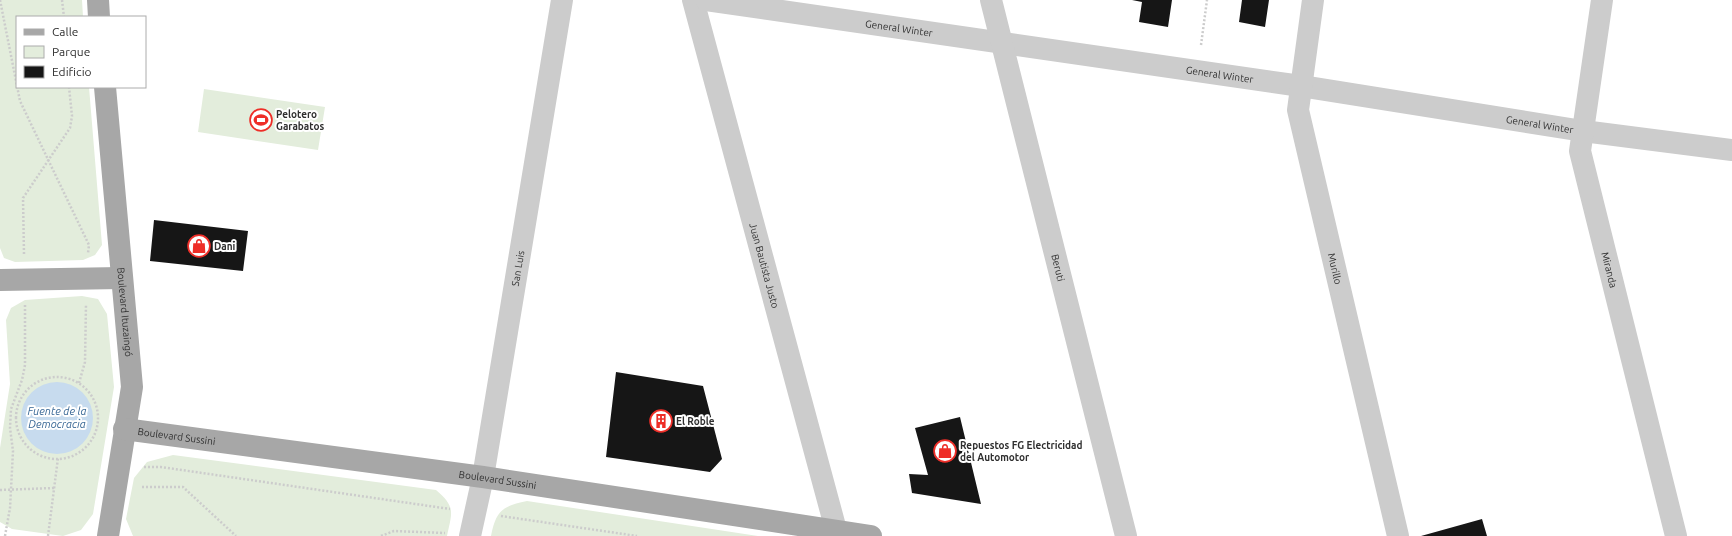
<svg xmlns="http://www.w3.org/2000/svg" width="1732" height="536" font-family="Ubuntu,sans-serif">
<rect width="100%" height="100%" fill="#fff"/>
<path fill="#e3eddc" d="M0 0H82L83 17H17V87H89L102 245 95 255 83 260 15 262 4 258 0 248Z
M204 89 325 107 318 150 198 132Z
M82 296 98 299 107 314 114 387 93 514 81 530 63 536 12 529 0 522V448L10 384 6 320 11 308 25 300Z
M173 455 436 490C456 507 452 512 447 536H133L126 519 134 478 147 462Z
M527 501 758 536H491C496 511 502 506 527 501Z"/>
<path fill="#c7dbee" d="M21 418a36 36 0 1 1 72 0a36 36 0 1 1-72 0Z"/>
<path fill="#161616" d="M1132 0H1172L1168 27 1139 22 1142 2Z
M1242 0H1269L1265 27 1239 22Z
M154 220 248 231 243 271 150 261Z
M616 372 703 386 722 459 710 472 606 457Z
M960 417 981 504 912 493 909 474 928 475 915 428Z
M1482 519 1487 536H1421Z"/>
<g fill="none" stroke-linecap="round" stroke-linejoin="round">
<path stroke="#ccc" stroke-width="2.5" stroke-dasharray="2 2" stroke-linecap="butt" d="M0 0 20 101 89 245 88 253
M62 0 64 17
M1201 45 1207 0
M24 254 23 198 70 128 72 116 69 87
M16 418a41 41 0 1 1 82 0a41 41 0 1 1-82 0Z
M79 383 85 362 86 304
M144 467H161L450 509
M142 487H183L236 536
M0 490 54 488
M501 516 637 536
M5 536 10 508 13 451 10 428 11 409 22 380 25 365V305
M48 536 58 458
M381 536 394 531 445 533"/>
<g stroke="#ccc" stroke-width="22">
<path id="s1" d="M693 0 836 530"/>
<path id="s2" d="M706 0 1301 86 1583 131 1732 150"/>
<path id="s3" d="M991 0 1126 536"/>
<path id="s4" d="M1313 0 1298 110 1398 536"/>
<path id="s5" d="M1602 0 1580 151 1676 536"/>
<path id="s6" d="M470 536 483 477 562 0"/>
</g>
<g stroke="#a7a7a7" stroke-width="22">
<path d="M98 0 99 17"/>
<path id="s7" d="M105 87 132 387 108 536"/>
<path d="M0 280 121 278"/>
<path id="s8" d="M124 429 483 477 871 536"/>
</g>
</g>
<defs>
<g id="stadium-ring" transform="scale(1.15)"><circle r="9.5" fill="#fff" stroke="#ee2e28" stroke-width="1.5"/><path d="M0-5a6.5 5 0 1 0 0 10a6.5 5 0 1 0 0-10ZM-3.5-1.8h7v3.6h-7Z" fill="#ee2e28"/></g>
<g id="shop-ring" transform="scale(1.15)"><circle r="9.5" fill="#fff" stroke="#ee2e28" stroke-width="1.5"/><path d="M-5-2.5h2.3a2.7 3.5 0 0 1 5.4 0H5L5.5 6h-11ZM-1.5-2.5h3a1.5 2.3 0 0 0-3 0Z" fill="#ee2e28"/></g>
<g id="building-ring" transform="scale(1.15)"><circle r="9.5" fill="#fff" stroke="#ee2e28" stroke-width="1.5"/><path d="M-4-6H4V6H1V3H-1V6H-4ZM-2.5-4.3h1.7v1.8h-1.7ZM.8-4.3h1.7v1.8H.8ZM-2.5-1h1.7V.8h-1.7ZM.8-1h1.7V.8H.8Z" fill="#ee2e28"/></g>
</defs>
<g fill-rule="evenodd">
<use href="#stadium-ring" x="261" y="120"/>
<use href="#shop-ring" x="199" y="246"/>
<use href="#building-ring" x="661" y="421"/>
<use href="#shop-ring" x="945" y="451"/>
</g>
<g text-anchor="middle" stroke-width="4" stroke-linejoin="round" paint-order="stroke">
<g font-size="10" fill="#2f2f2f" stroke="#fff">
<text dy="4" stroke="none"><textPath href="#s2" startOffset="195">General Winter</textPath></text>
<text dy="4" stroke="none"><textPath href="#s2" startOffset="519">General Winter</textPath></text>
<text dy="4" stroke="none"><textPath href="#s2" startOffset="843">General Winter</textPath></text>
<text dy="4" stroke="none"><textPath href="#s1" startOffset="275">Juan Bautista Justo</textPath></text>
<text dy="4" stroke="none"><textPath href="#s6" startOffset="272">San Luis</textPath></text>
<text dy="4" stroke="none"><textPath href="#s3" startOffset="276">Beruti</textPath></text>
<text dy="4" stroke="none"><textPath href="#s4" startOffset="274">Murillo</textPath></text>
<text dy="4" stroke="none"><textPath href="#s5" startOffset="275">Miranda</textPath></text>
<text dy="4" stroke="none"><textPath href="#s7" startOffset="226">Boulevard Ituzaingó</textPath></text>
<text dy="4" stroke="none"><textPath href="#s8" startOffset="53">Boulevard Sussini</textPath></text>
<text dy="4" stroke="none"><textPath href="#s8" startOffset="377">Boulevard Sussini</textPath></text>
</g>
<g font-size="10" font-weight="bold" fill="#2f2f2f" stroke="#fff" text-anchor="start">
<text x="276" y="118">Pelotero<tspan x="276" dy="12">Garabatos</tspan></text>
<text x="214" y="250">Dani</text>
<text x="676" y="425">El Roble</text>
<text x="960" y="449">Repuestos FG Electricidad<tspan x="960" dy="12">del Automotor</tspan></text>
</g>
<g font-size="11" font-style="italic" fill="#386795" stroke="#fff">
<text x="57" y="415">Fuente de la<tspan x="57" dy="13">Democracia</tspan></text>
</g>
</g>
<rect x="16" y="16" width="130" height="72" fill="#ffffff" stroke="#acacac"/>
<rect x="24" y="29" width="20" height="6" fill="#a7a7a7" stroke="#acacac"/>
<text x="52" y="36" font-size="12" fill="#2f2f2f">Calle</text>
<rect x="24" y="46" width="20" height="12" fill="#e3eddc" stroke="#acacac"/>
<text x="52" y="56" font-size="12" fill="#2f2f2f">Parque</text>
<rect x="24" y="66" width="20" height="12" fill="#161616" stroke="#acacac"/>
<text x="52" y="76" font-size="12" fill="#2f2f2f">Edificio</text>
</svg>
